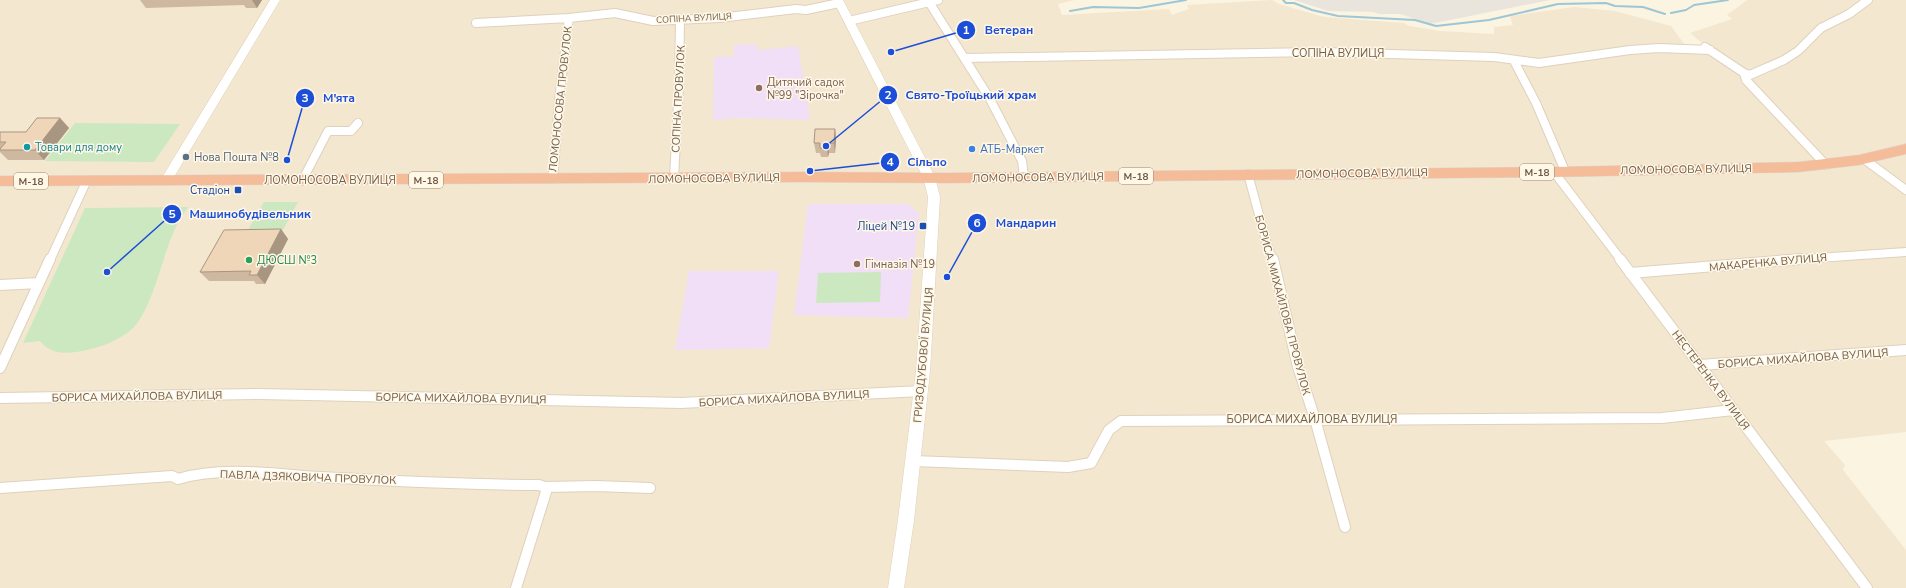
<svg xmlns="http://www.w3.org/2000/svg" width="1906" height="588" font-family="'Nunito Sans',sans-serif">
<rect width="100%" height="100%" fill="#fbf4e1"/>
<path fill="#f3e7d0" d="M0 0H1075L1058 4 1062 15 1169 9 1172 15 1189 9 1187 5 1272 0 1279 4 1324 17 1404 23 1409 26 1440 31 1494 34V27L1513 25 1510 16 1574 7 1615 11 1671 26 1688 49H1709L1690 33 1732 19 1727 15 1747 0H1906V432L1824 441 1845 465 1843 470 1906 550V588H0Z"/>
<path fill="#eae5dc" d="M1294 0H1550L1430 24 1400 14H1379L1373 12 1328 11Z"/>
<path fill="#f1def7" d="M756 44 757 50 798 46 810 120 736 118 713 120 714 57 734 56V45Z
M808 204H909L919 214 908 318 794 315Z
M689 271H779L769 348 675 350Z"/>
<path fill="#cce8c0" d="M75 123 180 124 154 162 45 161Z
M264 202H298L283 230H248Z
M188 207C183 215 177 223 174 231 162 257 152 311 132 329 119 341 98 348 82 351 65 354 52 355 40 341L23 343 85 208Z
M881 272 880 302 816 303 818 273Z"/>
<g fill="none" stroke-linecap="round" stroke-linejoin="round">
<path stroke="#9dc6d6" stroke-width="2" d="M1283 0 1286 3H1294L1312 10 1338 16 1415 20 1436 26 1489 20 1558 4 1606 3 1615 6 1643 7 1665 14
M1070 11 1093 7 1139 8 1186 0
M1671 13 1686 10 1694 5 1728 0"/>
<g stroke="#dfd1bd" stroke-width="10">
<path id="street-far1" d="M929 2 990 99 1022 161 1024 177
M849 21 938 0
M476 23 569 18 615 13 653 21 719 18 796 9 806 10 839 3
M1705 47 1744 73 1746 80 1826 165
M965 58 1322 52 1494 57 1539 63 1630 50 1659 48 1710 50
M1514 61 1536 103 1565 171
M1744 73 1750 75 1784 60 1798 51 1821 28 1849 14 1868 0
M1864 159 1906 190
M1554 172 1621 260
M1248 174 1268 248 1273 260
M674 178 679 86 680 19
M551 179 554 169 559 100 569 18
M302 181 328 131H351L358 123
M50 260 87 180
M1788 260 1906 252"/>
</g>
<g stroke="#dfd1bd" stroke-width="12">
<path id="street" d="M1273 259 1298 367 1315 419 1345 527
M1620 259 1867 588
M1630 273 1801 259
M0 285 39 283
M1700 365 1906 350
M0 368 50 259
M0 398 259 394 681 403 921 391
M913 461 1068 467 1091 463 1109 430 1121 421 1662 418 1733 410
M545 487 596 486 650 488
M0 488 172 476 178 479C221 466 275 474 320 477 393 481 466 485 539 485L545 487 546 492 516 588"/>
</g>
<g stroke="#e1d1b9" stroke-width="1">
<path id="secondary" d="M270 0H280L171 182H163L161 179 163 176Z
M833 0H843L935 177 940 197 930 371 914 520 904 588H888L898 520 916 371 928 197 923 177Z"/>
</g>
<g stroke="#ddd8d3" stroke-width="1">
<path id="highway" d="M1906 144V154L1859 165 1799 172 1554 177 946 183 801 182 0 186V176L801 172 946 173 1554 167 1799 162 1859 155Z"/>
</g>
<use href="#street-far1" stroke="#fff" stroke-width="8"/>
<use href="#street" stroke="#fff" stroke-width="10"/>
<use href="#secondary" fill="#fff" fill-rule="evenodd"/>
<use href="#highway" fill="#f5bc99" fill-rule="evenodd"/>
</g>
<path fill="#ceb89f" d="M140 0H262L257 8H246L244 5 146 8Z
M60 118 69 128 44 160H8L0 152V132H26Z
M835 129 836 139 835 153H829L828 157H821L820 153H816L814 143Z
M281 229 288 239 265 284H256L254 281H209L200 272Z"/>
<path fill="#a89682" d="M252 0H262L257 8Z
M60 118 69 128 44 160 35 150Z
M835 129 836 139 835 153 834 143Z
M828 143 829 153 828 157 827 148Z
M281 229 288 239 265 284 257 275Z"/>
<path fill="#f0d6b9" stroke="#a89682" d="M37 118H60L35 150H0V149L6 142H0V132H26Z
M815 129H835L834 143H828L827 148H820V143H814Z
M281 229 257 275H249L251 271 200 272 224 230Z"/>
<g fill="#8d6e63" stroke="#fff8e7" stroke-width="1.5">
<circle cx="759" cy="88" r="4"/>
<circle cx="857" cy="264" r="4"/>
</g>
<circle fill="#0f9aa8" stroke="#fff8e7" stroke-width="1.5" cx="27" cy="147" r="4"/>
<circle fill="#3f7fe0" stroke="#fff8e7" stroke-width="1.5" cx="972" cy="149" r="4"/>
<circle fill="#5c6f8a" stroke="#fff8e7" stroke-width="1.5" cx="186" cy="157" r="4"/>
<g fill="#1a4fb4" stroke="#fff8e7" stroke-width="1.5">
<rect x="234" y="186" width="8" height="8" rx="2"/>
<rect x="919" y="222" width="8" height="8" rx="2"/>
</g>
<circle fill="#2e9e5b" stroke="#fff8e7" stroke-width="1.5" cx="249" cy="260" r="4"/>
<g text-anchor="middle" stroke-width="3" stroke-linejoin="round" paint-order="stroke">
<g font-size="9" fill="#725c49" stroke="#fff8e7">
<text transform="translate(694 18) rotate(-3)" y="3">СОПІНА ВУЛИЦЯ</text>
</g>
<g fill="#fff8e7" stroke="#9c8b78" stroke-width="1">
<rect x="1520" y="164" width="34" height="16" rx="3"/>
<rect x="1119" y="168" width="34" height="16" rx="3"/>
<rect x="409" y="172" width="34" height="16" rx="3"/>
<rect x="14" y="173" width="34" height="16" rx="3"/>
</g>
<g font-size="10" font-weight="bold" fill="#725c49">
<text x="1537" y="176">М-18</text>
<text x="1136" y="180">М-18</text>
<text x="426" y="184">М-18</text>
<text x="31" y="185">М-18</text>
</g>
<g font-size="11" fill="#725c49" stroke="#fff8e7">
<text x="1338" y="57">СОПІНА ВУЛИЦЯ</text>
<text transform="translate(560 99) rotate(-84)" y="4">ЛОМОНОСОВА ПРОВУЛОК</text>
<text transform="translate(678 99) rotate(-87)" y="4">СОПІНА ПРОВУЛОК</text>
<text transform="translate(1686 169) rotate(-1)" y="4">ЛОМОНОСОВА ВУЛИЦЯ</text>
<text transform="translate(1362 173) rotate(-1)" y="4">ЛОМОНОСОВА ВУЛИЦЯ</text>
<text transform="translate(1038 177) rotate(-1)" y="4">ЛОМОНОСОВА ВУЛИЦЯ</text>
<text transform="translate(714 178) rotate(-1)" y="4">ЛОМОНОСОВА ВУЛИЦЯ</text>
<text x="330" y="184">ЛОМОНОСОВА ВУЛИЦЯ</text>
<text transform="translate(1768 262) rotate(-5)" y="4">МАКАРЕНКА ВУЛИЦЯ</text>
<text transform="translate(1283 305) rotate(75)" y="4">БОРИСА МИХАЙЛОВА ПРОВУЛОК</text>
<text transform="translate(923 355) rotate(-85)" y="4">ГРИЗОДУБОВОЇ ВУЛИЦЯ</text>
<text transform="translate(1803 358) rotate(-4)" y="4">БОРИСА МИХАЙЛОВА ВУЛИЦЯ</text>
<text transform="translate(1711 380) rotate(53)" y="4">НЕСТЕРЕНКА ВУЛИЦЯ</text>
<text transform="translate(137 396) rotate(-1)" y="4">БОРИСА МИХАЙЛОВА ВУЛИЦЯ</text>
<text transform="translate(461 398) rotate(1)" y="4">БОРИСА МИХАЙЛОВА ВУЛИЦЯ</text>
<text transform="translate(784 398) rotate(-3)" y="4">БОРИСА МИХАЙЛОВА ВУЛИЦЯ</text>
<text x="1312" y="423">БОРИСА МИХАЙЛОВА ВУЛИЦЯ</text>
<text transform="translate(308 477) rotate(2)" y="4">ПАВЛА ДЗЯКОВИЧА ПРОВУЛОК</text>
</g>
<g font-size="11" fill="#785e54" stroke="#fff8e7" text-anchor="start">
<text x="767" y="86">Дитячий садок<tspan x="767" dy="13">№99 "Зірочка"</tspan></text>
<text x="865" y="268">Гімназія №19</text>
</g>
<g font-size="11" fill="#0d838f" stroke="#fff8e7" text-anchor="start">
<text x="35" y="151">Товари для дому</text>
</g>
<g font-size="11" fill="#366cbe" stroke="#fff8e7" text-anchor="start">
<text x="980" y="153">АТБ-Маркет</text>
</g>
<g font-size="11" fill="#4e5e75" stroke="#fff8e7" text-anchor="start">
<text x="194" y="161">Нова Пошта №8</text>
</g>
<g font-size="11" fill="#164399" stroke="#fff8e7" text-anchor="end">
<text x="230" y="194">Стадіон</text>
<text x="915" y="230">Ліцей №19</text>
</g>
<g font-size="11" fill="#27864d" stroke="#fff8e7" text-anchor="start">
<text x="257" y="264">ДЮСШ №3</text>
</g>
</g>
<path fill="none" stroke="#1d4ed8" stroke-width="1.5" d="M891 52L966 30M826 146L888 95M287 160L305 98M810 171L890 162M107 272L172 214M947 277L977 223"/>
<g fill="#1d4ed8" stroke="#fff8e7" stroke-width="1.5">
<circle cx="891" cy="52" r="4"/>
<circle cx="826" cy="146" r="4"/>
<circle cx="287" cy="160" r="4"/>
<circle cx="810" cy="171" r="4"/>
<circle cx="107" cy="272" r="4"/>
<circle cx="947" cy="277" r="4"/>
<circle cx="966" cy="30" r="10"/>
<circle cx="888" cy="95" r="10"/>
<circle cx="305" cy="98" r="10"/>
<circle cx="890" cy="162" r="10"/>
<circle cx="172" cy="214" r="10"/>
<circle cx="977" cy="223" r="10"/>
</g>
<g font-size="12" text-anchor="middle" font-weight="bold" fill="#fff">
<text x="966" y="34">1</text>
<text x="888" y="99">2</text>
<text x="305" y="102">3</text>
<text x="890" y="166">4</text>
<text x="172" y="218">5</text>
<text x="977" y="227">6</text>
</g>
<g font-size="12" text-anchor="middle" font-weight="bold" fill="#1d4ed8" stroke="#fff8e7" stroke-width="3" stroke-linejoin="round" paint-order="stroke">
<text x="1009" y="34">Ветеран</text>
<text x="971" y="99">Свято-Троїцький храм</text>
<text x="339" y="102">М'ята</text>
<text x="927" y="166">Сільпо</text>
<text x="250" y="218">Машинобудівельник</text>
<text x="1026" y="227">Мандарин</text>
</g>
</svg>
